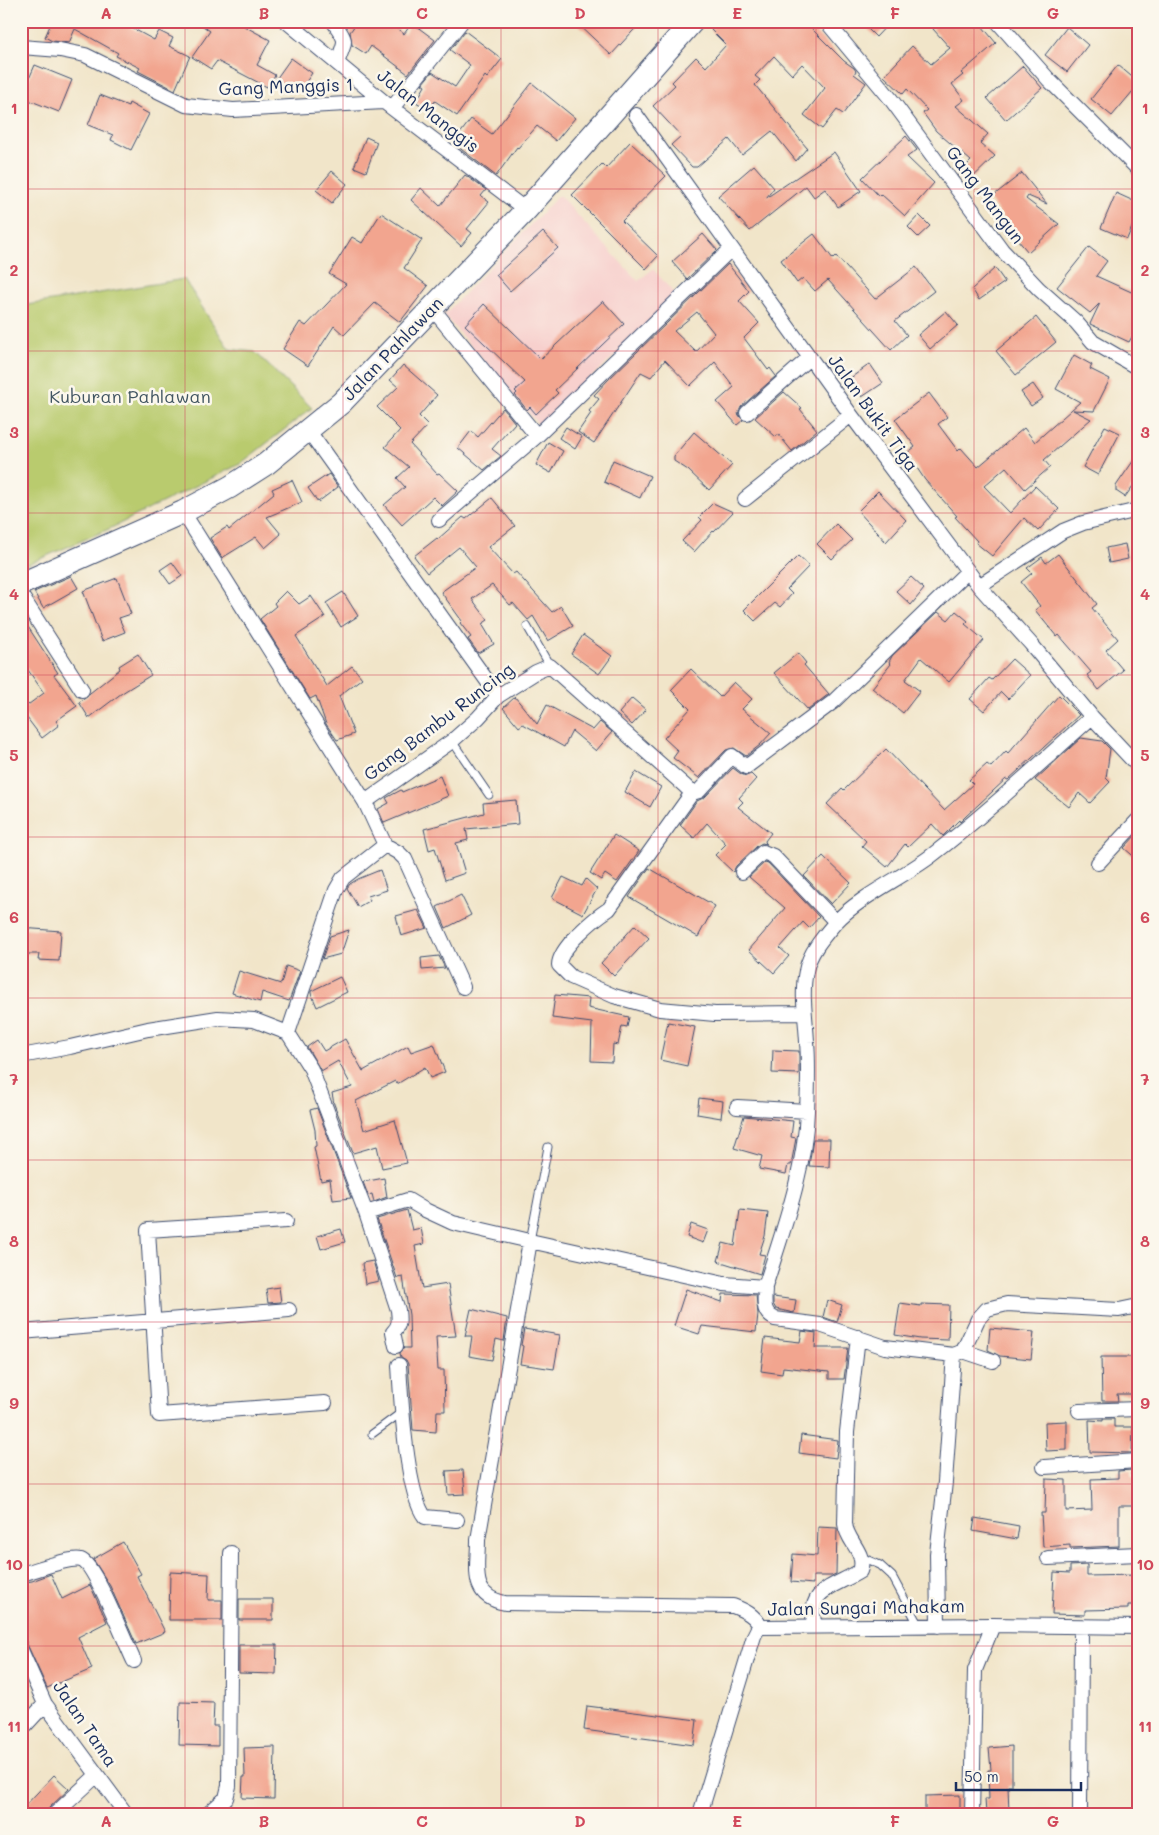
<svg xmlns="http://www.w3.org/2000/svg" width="1159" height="1835" font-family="Mali,sans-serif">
<rect width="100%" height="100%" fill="#fbf7ec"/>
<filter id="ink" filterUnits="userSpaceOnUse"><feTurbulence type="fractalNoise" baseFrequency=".02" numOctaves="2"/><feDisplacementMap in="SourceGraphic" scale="10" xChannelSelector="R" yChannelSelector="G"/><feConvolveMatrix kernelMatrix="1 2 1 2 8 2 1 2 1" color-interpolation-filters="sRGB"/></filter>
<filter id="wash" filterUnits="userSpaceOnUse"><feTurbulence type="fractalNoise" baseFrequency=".0096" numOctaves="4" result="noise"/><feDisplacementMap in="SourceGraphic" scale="20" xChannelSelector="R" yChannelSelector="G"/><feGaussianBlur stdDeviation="1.12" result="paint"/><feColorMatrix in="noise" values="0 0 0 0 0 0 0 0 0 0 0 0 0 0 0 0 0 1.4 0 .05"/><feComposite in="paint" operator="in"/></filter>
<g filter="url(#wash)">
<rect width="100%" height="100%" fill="#f1e5c9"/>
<path fill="#f7d0cd" d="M559 195 638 281 653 269 678 298 539 425 444 315Z"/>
<path fill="#b9cb6e" stroke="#6a7d66" d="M184 279 229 349 255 352 312 408 240 464 109 529 21 567V306Z"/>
<g id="blocks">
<path fill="#f2a58f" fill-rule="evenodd" d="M52 21H119L154 40 159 31 173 38 169 46 190 56 175 90 138 71 140 68 116 56 118 53 75 29 69 43 52 41 45 37Z
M196 21H248L244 26 270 40 257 65 275 75 267 87 217 61 211 69 192 57 210 31Z
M358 21H387L404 34 412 23 435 40 408 74 371 46 366 54 352 45 350 32Z
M575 21H642L611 55Z
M719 21H804L844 61 854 68 856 71 854 74 866 83 843 114 837 110 822 129 804 115 825 88 802 64 792 75 774 56 755 76 760 80 755 85 807 148 796 161 772 131 742 155 729 139 697 167H692L671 145 681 136 653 106 675 85 672 82 696 57 706 67 726 45 711 30Z
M860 21H891L876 37Z
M941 21H978L996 43 961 73 963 75 952 84 964 100 956 106 988 134 980 143 995 156 965 185 957 175 971 161 936 131 923 113 927 110 907 89 903 94 884 76 912 46 931 64 950 48 933 29Z
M1067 27 1088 45 1067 72 1045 55Z
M465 31 502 59 487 78 485 76 457 116 435 101 429 110 416 102 425 86 422 84 432 72 455 87 470 65 450 50Z
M291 58 312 73 300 91 290 84 285 90 274 82Z
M35 65 72 80 59 112 21 97Z
M1118 65 1138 82V85L1112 116 1091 99Z
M1023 66 1042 88 1006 120 987 98Z
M532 83 575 118 556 141 537 126 518 148 517 147 496 176 453 143 471 119 492 134Z
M100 95 128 106 129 103 149 114 131 150 111 140 113 135 88 125Z
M906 136 917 150 907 157 934 183 905 216 881 194 879 196 862 178Z
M366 137 377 142 366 172 354 167Z
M630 142 666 176 622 221 658 256 646 269 572 195 602 164 606 168Z
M834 152 861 191 838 207 825 189 814 197 806 186 750 231 718 196 754 165 774 188 766 198Z
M332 171 347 184 332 203 316 190Z
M1022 173 1047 204 1028 196 1026 199 1059 224 1028 252 1006 226 1008 224 989 199Z
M465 175 486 190 481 196 489 202 467 229 472 233 461 246 411 200 421 188 440 206Z
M1116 193 1138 203V213L1127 239 1101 228Z
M381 213 422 240 404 268 428 286 400 322 375 303 344 335 334 326 308 366 283 349 300 322 306 326 346 284 329 274 352 237 362 243Z
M919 215 930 226 918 237 908 227Z
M543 232 558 248 510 291 496 275Z
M703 234 717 250 687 279 672 262Z
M814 234 833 259 836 256 875 299 916 267 934 291 895 321 907 335 891 350 828 280 815 291 803 278 797 283 781 260Z
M1089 247 1107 261 1096 276 1138 295V326L1129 342 1090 324 1100 303 1090 313 1057 287Z
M728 264 749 291 739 301 759 323 744 338 768 370 770 368 776 376 741 407 738 414 743 420 737 425 717 402 734 387 715 362 690 386 665 360 651 377 641 372 594 443 578 432 591 413 589 411 599 399 594 395 608 380ZM697 312 714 333 696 352 674 331Z
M995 268 1005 282 979 300 972 289Z
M603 301 624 324 555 390 558 393 536 414 530 407 527 410 515 395 517 393 515 391 525 382 465 325 484 304 541 359Z
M946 311 958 325 930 349 918 335Z
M1036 317 1056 342 1016 375 996 351Z
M1074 355 1092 365 1090 369 1110 379 1094 411 1073 410 1091 419 1044 460 1050 467 1025 489 1006 467 984 486 1010 513 1035 486 1059 509 1038 531 1024 518 992 556 976 543 977 541 955 517 957 516 925 480 907 453 915 447 895 419 929 393 947 417 938 424 958 451 961 448 978 467 1024 428 1035 442 1080 402 1056 389Z
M870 364 883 383 862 397 849 379Z
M403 365 437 395 419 416 428 425 410 444 437 474 439 473 458 491 442 506 433 497 402 525 384 505 405 487 397 478 409 467 385 447 400 430 377 407 398 387 390 380Z
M1033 384 1043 398 1031 406 1021 392Z
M784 392 802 408 800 409 817 430 792 451 778 434 776 437 755 418Z
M503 408 515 423 492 449 501 456 484 470 458 448 471 431 478 437Z
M1105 426 1120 433 1098 475 1083 467Z
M566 427 582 437 575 449 559 438Z
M694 432 732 465 709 490 688 470 674 461V456Z
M548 442 563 451 551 473 536 465Z
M1138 454V479L1125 497 1116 491V486Z
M613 460 650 476 640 498 604 482Z
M329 474 338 487 318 502 308 488Z
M292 480 302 502 267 517 281 534 265 548 256 537 222 558 210 538 227 527 229 530 274 493 272 489Z
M878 491 906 520 886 542 858 511Z
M492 498 515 526 488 547 513 574 516 572 552 612 561 606 573 626 548 641 533 616 528 620 513 603 510 605 492 585 472 599 488 620 482 624 494 644 478 653 468 639 471 637 460 623 462 621 441 592 476 567 459 547 427 573 414 556 437 538 438 539 463 517 466 519Z
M713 503 733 512 714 532 713 531 694 552 682 541 702 520 699 517Z
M836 524 852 540 832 559 817 544Z
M1125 544 1128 559 1109 563 1106 548Z
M1058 554 1097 604 1092 608 1118 639 1106 650 1123 670 1099 690 1087 675 1091 672 1059 635 1057 637 1035 610 1040 606 1021 582 1032 573 1027 568 1042 557 1046 563Z
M798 556 809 566 787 589 792 594 780 607 775 603 755 621 744 610Z
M172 562 182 576 170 584 160 570Z
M71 576 78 588 43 608 34 592Z
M911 577 924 589 911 605 896 591Z
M117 578 131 614 119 618 125 632 102 641 83 591Z
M286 591 299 604 311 596 325 617 296 636 327 686 352 666 362 678 339 696 354 734 337 740 326 724 316 696 310 699 260 619 276 606 274 603Z
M343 592 358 616 341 627 326 603Z
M956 611 968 621 965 624 984 640 949 682 921 658 905 680 920 691 903 713 872 688 891 664 889 662 892 656 938 612 948 620Z
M21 616 58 673 54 675 77 706 56 721 59 725 42 738 21 710 44 693 21 660Z
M583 635 612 656 599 674 571 654Z
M798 653 806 663 804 665 829 694 808 710 774 673Z
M138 654 151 675 122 693 89 718 79 702 87 697 90 693 120 669 119 666Z
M1012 659 1030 675 1008 699 1001 692 984 711 970 699 989 678 992 680Z
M691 669 720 697 734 682 752 699 742 709 771 733 760 745 746 756 734 748 726 750 699 778 673 758 678 751 664 738 690 709 671 690Z
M1059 695 1079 715 1008 780 1006 779 966 816 960 822 959 820 943 836 932 824 908 847 905 844 887 867 862 846 866 841 827 804 842 788 844 790 886 749 944 810 973 784 969 780 987 764 991 767 1006 751 1008 753Z
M515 697 537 724 547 705 593 730 600 722 612 732 596 751 572 731 564 747 523 724 519 727 503 708Z
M632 698 646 710 632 725 619 713Z
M1081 738 1102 741 1110 749 1106 778 1110 782 1090 803 1079 793 1069 807 1035 780Z
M733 768 741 774 746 776 751 774 756 779 739 798 743 802 738 807 771 833 765 841 766 844 762 843 757 846 736 866 733 872 715 855 726 844 707 823 694 838 680 825 697 801 705 797Z
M636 772 661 787 650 807 625 792Z
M440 776 448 796 384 823 378 809 389 803 386 798 401 790 402 792Z
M516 800 518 824 466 829 468 840 456 843 465 873 445 880 435 848 429 850 424 829 484 813 483 803Z
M1138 833V860L1124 848Z
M614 835 639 851 617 882 605 874 601 880 590 873Z
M823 856 851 883 831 904 804 876Z
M765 862 768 863 819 917 809 928 803 922 780 948 789 956 774 973 749 950 785 908 749 877Z
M649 868 715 906 698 937 629 897Z
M380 870 387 890 368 896 370 900 358 907 347 888 350 884 358 879Z
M563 877 582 886 586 879 597 889 583 914 552 898Z
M461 895 471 915 446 928 437 907Z
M418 910 427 928 401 936 396 916Z
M635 925 649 938 614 976 601 963Z
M21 928 61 931 59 961 38 960 39 954H21Z
M349 930 341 954 322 959 330 936Z
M439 956 445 968 422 970 421 958Z
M286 966 300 971 289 1001 262 992 260 1002 232 993 239 971 281 984Z
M340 977 347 992 317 1007 311 993V991Z
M555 995 589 998 588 1008 629 1017 627 1027 622 1026 618 1045 613 1044 612 1062 591 1061 592 1023 552 1018Z
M668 1022 695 1027 687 1066 660 1060Z
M345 1039 363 1071 408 1046 411 1052 434 1044 445 1072 430 1078 425 1067 397 1084 395 1081 356 1101 364 1130 395 1120 407 1163 382 1168 377 1146 353 1153 334 1104 332 1093 352 1087 338 1061 321 1071 307 1047 317 1040 324 1051Z
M773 1050 799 1051V1074L772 1073Z
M699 1098 723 1101 721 1118 697 1114Z
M317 1108 351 1198 333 1200 330 1179 321 1181 314 1147 316 1146 315 1130 310 1110Z
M744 1116 793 1121 791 1137 796 1138 791 1165H788L786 1174 759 1169 762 1156 734 1148Z
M813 1139H830L829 1167 809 1166Z
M384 1178 387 1197 374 1202 372 1194 368 1195 363 1182Z
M407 1210 412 1230 421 1228 424 1244 415 1246 422 1288 448 1284 456 1336 436 1337 438 1370H444L445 1411H437L436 1432 413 1430 408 1364 406 1360 401 1357 400 1353 404 1348H410L409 1315 403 1277 397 1278 377 1219Z
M740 1210 768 1213 765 1236 759 1254 765 1255 760 1274 718 1261 723 1243 735 1246Z
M691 1224 708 1230 703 1243 687 1237Z
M341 1229 345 1242 321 1249 317 1236Z
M373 1261 379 1281 365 1284 362 1263Z
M279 1287 281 1302 268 1303 266 1289Z
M686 1289 722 1302 723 1294 756 1295 758 1314 756 1332 702 1326 699 1334 674 1326Z
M773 1297 796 1300 794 1313 776 1309 773 1304Z
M827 1300 842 1305 837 1322 823 1317Z
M900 1303 921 1306V1304L949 1305 948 1340 920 1339 895 1335Z
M471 1309 507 1318 504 1341 496 1339 492 1360 469 1356 472 1336H465Z
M990 1328 1034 1332 1031 1359 1000 1356 988 1350Z
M524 1329 560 1335 554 1369 520 1364 523 1346 521 1345Z
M802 1331 816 1333 815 1348H848L844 1379H829V1372L783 1367 782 1374 761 1371 765 1338 800 1342Z
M1101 1357H1138V1394H1117L1118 1401H1102Z
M1103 1419H1114V1427H1133L1132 1453 1090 1452 1089 1420 1103 1421Z
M1067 1421V1450L1046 1451 1045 1422Z
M801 1435 838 1440 836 1458 799 1453Z
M463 1470 465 1494 448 1495 446 1471Z
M1132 1470 1131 1475H1138V1506H1119V1546L1070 1548V1545L1043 1547 1041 1513H1045L1046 1479 1066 1480V1511L1092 1510 1091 1479 1118 1478V1471Z
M975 1518 1019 1526 1017 1539 973 1531Z
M818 1527 837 1528 836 1574 831 1576H813V1584L791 1582 793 1554 817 1556Z
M123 1542 141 1574 137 1576 165 1632 136 1644 110 1586 93 1559Z
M1087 1565V1576L1138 1575V1605H1128V1609L1085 1610V1615L1052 1614 1054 1572 1070 1573V1566Z
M170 1572 209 1574 208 1600H222V1620H169Z
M51 1574 62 1599 90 1585 107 1622 78 1637 92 1669 47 1688 21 1631V1583L32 1581Z
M239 1599H273V1620H239Z
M239 1645H277L276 1674 239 1673Z
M180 1702 214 1703 213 1726H218V1746L179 1745Z
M587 1706 697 1720 694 1745 584 1730Z
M1012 1746V1786H1008L1009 1813 986 1814 985 1799H989L988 1770H991L989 1748Z
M275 1747 274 1799 242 1798 243 1777H245L244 1748Z
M54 1775 69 1789 49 1808 46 1814H21V1810Z
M960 1795V1813L925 1814V1796Z"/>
</g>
</g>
<g filter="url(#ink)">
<use href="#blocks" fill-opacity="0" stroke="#3b4a6e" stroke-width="1"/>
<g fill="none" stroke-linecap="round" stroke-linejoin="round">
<g stroke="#3b4a6e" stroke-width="9">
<path id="lane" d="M527 626 550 666
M452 741 489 795
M530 1241 548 1147
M372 1434 402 1412
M861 1557 880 1565 892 1576 919 1626"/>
</g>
<g stroke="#3b4a6e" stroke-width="16">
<path id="street" d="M286 21 384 102 526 210
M333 21C348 43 346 38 337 63
M826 21 890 98 1002 250 1039 289 1076 322 1093 342 1138 368
M997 21 1049 80 1138 169
M21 47 60 50 85 55 186 105 233 110 384 102
M393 107 462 21
M636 115 851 415 979 586 1063 531 1083 523 1138 510
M432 308 537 436
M747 413 809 358
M308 430 498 696
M745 499 851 415
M183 512 365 802 385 845 343 878 336 890 288 1033
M439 520 537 436 731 249
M979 586 1031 644 1092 717 1138 766
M21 595 82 690
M692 793 609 909C595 918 559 948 559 965L571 977 614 996 660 1009 715 1014 804 1013
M692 793 699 791 732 756 746 767 833 702 967 572
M365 802 452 741 478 718 498 696 536 672 550 666 685 786 692 793
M385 845 399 853 405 859 463 987
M1098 863 1138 820
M742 872 763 852 773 856 836 922
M21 1056 70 1047 148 1029 218 1018 254 1020 288 1033 311 1069 366 1213 408 1200 423 1209 453 1223 530 1241 478 1540C478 1569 469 1596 505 1603L733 1606C746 1611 754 1615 761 1627
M737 1107 807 1111
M366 1213 398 1310C399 1319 400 1326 393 1332L396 1346
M286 1221 148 1230 159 1415 325 1403
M530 1241 724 1284 765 1287C783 1230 805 1171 807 1111 808 1088 809 1065 807 1042 806 1019 801 994 806 971 809 953 824 936 835 923 860 896 902 878 931 856 987 813 1039 764 1092 717
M765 1287C765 1301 761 1312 775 1319L820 1325 885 1347 954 1355 963 1351 978 1319 987 1309 1007 1304 1119 1310 1138 1306
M21 1332 289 1310
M963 1351 993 1361
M399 1365C401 1399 406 1493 425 1517L457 1520
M1079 1411 1138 1409
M1044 1467 1138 1461
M1048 1558 1138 1554
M21 1574C34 1571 69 1557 81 1560 95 1564 126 1645 134 1661
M815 1626C805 1589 835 1587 860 1571 867 1553 847 1542 845 1524L847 1432 858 1337
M938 1626 937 1554 945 1482 954 1355
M21 1650 45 1704 126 1814
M21 1730 45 1704
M55 1814 96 1776
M208 1814 226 1798 229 1786 231 1553
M700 1814 754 1636 757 1630 761 1627 993 1625 1138 1627
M972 1814 975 1670 993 1625
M1080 1814 1081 1627"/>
</g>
<g stroke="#3b4a6e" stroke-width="24">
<path id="primary" d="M21 584 183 512 230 487 266 464 341 403 526 210 693 21"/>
</g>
<use href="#lane" stroke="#fff" stroke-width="7"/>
<use href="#street" stroke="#fff" stroke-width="14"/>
<use href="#primary" stroke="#fff" stroke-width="22"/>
</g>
</g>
<path fill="none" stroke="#d1495b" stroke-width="1" stroke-opacity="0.55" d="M185 21V1814M343 21V1814M501 21V1814M658 21V1814M816 21V1814M974 21V1814M21 189H1138M21 351H1138M21 513H1138M21 675H1138M21 837H1138M21 998H1138M21 1160H1138M21 1322H1138M21 1484H1138M21 1646H1138"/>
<g text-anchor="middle" stroke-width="5" stroke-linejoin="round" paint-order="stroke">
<g font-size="18" fill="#1b2f5e" stroke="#fbf7ec">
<text transform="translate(286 87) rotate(-2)" y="6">Gang Manggis 1</text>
<text transform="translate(428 111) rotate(38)" y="6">Jalan Manggis</text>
<text transform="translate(985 195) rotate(53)" y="6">Gang Mangun</text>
<text transform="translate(393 349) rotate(-46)" y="6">Jalan Pahlawan</text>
<text transform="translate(873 413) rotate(54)" y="6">Jalan Bukit Tiga</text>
<text transform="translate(439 722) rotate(-37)" y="6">Gang Bambu Runcing</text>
<text transform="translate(866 1608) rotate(-1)" y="6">Jalan Sungai Mahakam</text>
<text transform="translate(85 1724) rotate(56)" y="6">Jalan Tama</text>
</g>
<g font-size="18" fill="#425662" stroke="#fbf7ec">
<text x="130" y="403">Kuburan Pahlawan</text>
</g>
</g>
<rect width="1159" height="1835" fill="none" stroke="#fbf7ec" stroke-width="55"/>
<path d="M956 1782v8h125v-8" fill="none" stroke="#1b2f5e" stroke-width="2.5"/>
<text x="964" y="1782" font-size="15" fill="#1b2f5e" stroke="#fbf7ec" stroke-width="4" paint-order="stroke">50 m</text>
<rect x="28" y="28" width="1104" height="1780" fill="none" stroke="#d1495b" stroke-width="2"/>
<g font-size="16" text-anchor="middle" font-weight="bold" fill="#d1495b">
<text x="106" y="19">A</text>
<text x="264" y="19">B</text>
<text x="422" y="19">C</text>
<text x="580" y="19">D</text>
<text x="737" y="19">E</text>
<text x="895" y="19">F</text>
<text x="1053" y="19">G</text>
<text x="14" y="114">1</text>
<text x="1145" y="114">1</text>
<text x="14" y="276">2</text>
<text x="1145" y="276">2</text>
<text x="14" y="438">3</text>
<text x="1145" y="438">3</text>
<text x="14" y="600">4</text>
<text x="1145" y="600">4</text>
<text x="14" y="761">5</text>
<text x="1145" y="761">5</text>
<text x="14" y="923">6</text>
<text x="1145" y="923">6</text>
<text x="14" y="1085">7</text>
<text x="1145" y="1085">7</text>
<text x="14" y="1247">8</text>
<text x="1145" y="1247">8</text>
<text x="14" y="1409">9</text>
<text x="1145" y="1409">9</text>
<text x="14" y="1570">10</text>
<text x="1145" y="1570">10</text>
<text x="14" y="1732">11</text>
<text x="1145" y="1732">11</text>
<text x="106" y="1827">A</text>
<text x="264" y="1827">B</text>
<text x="422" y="1827">C</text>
<text x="580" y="1827">D</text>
<text x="737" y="1827">E</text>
<text x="895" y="1827">F</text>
<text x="1053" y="1827">G</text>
</g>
</svg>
